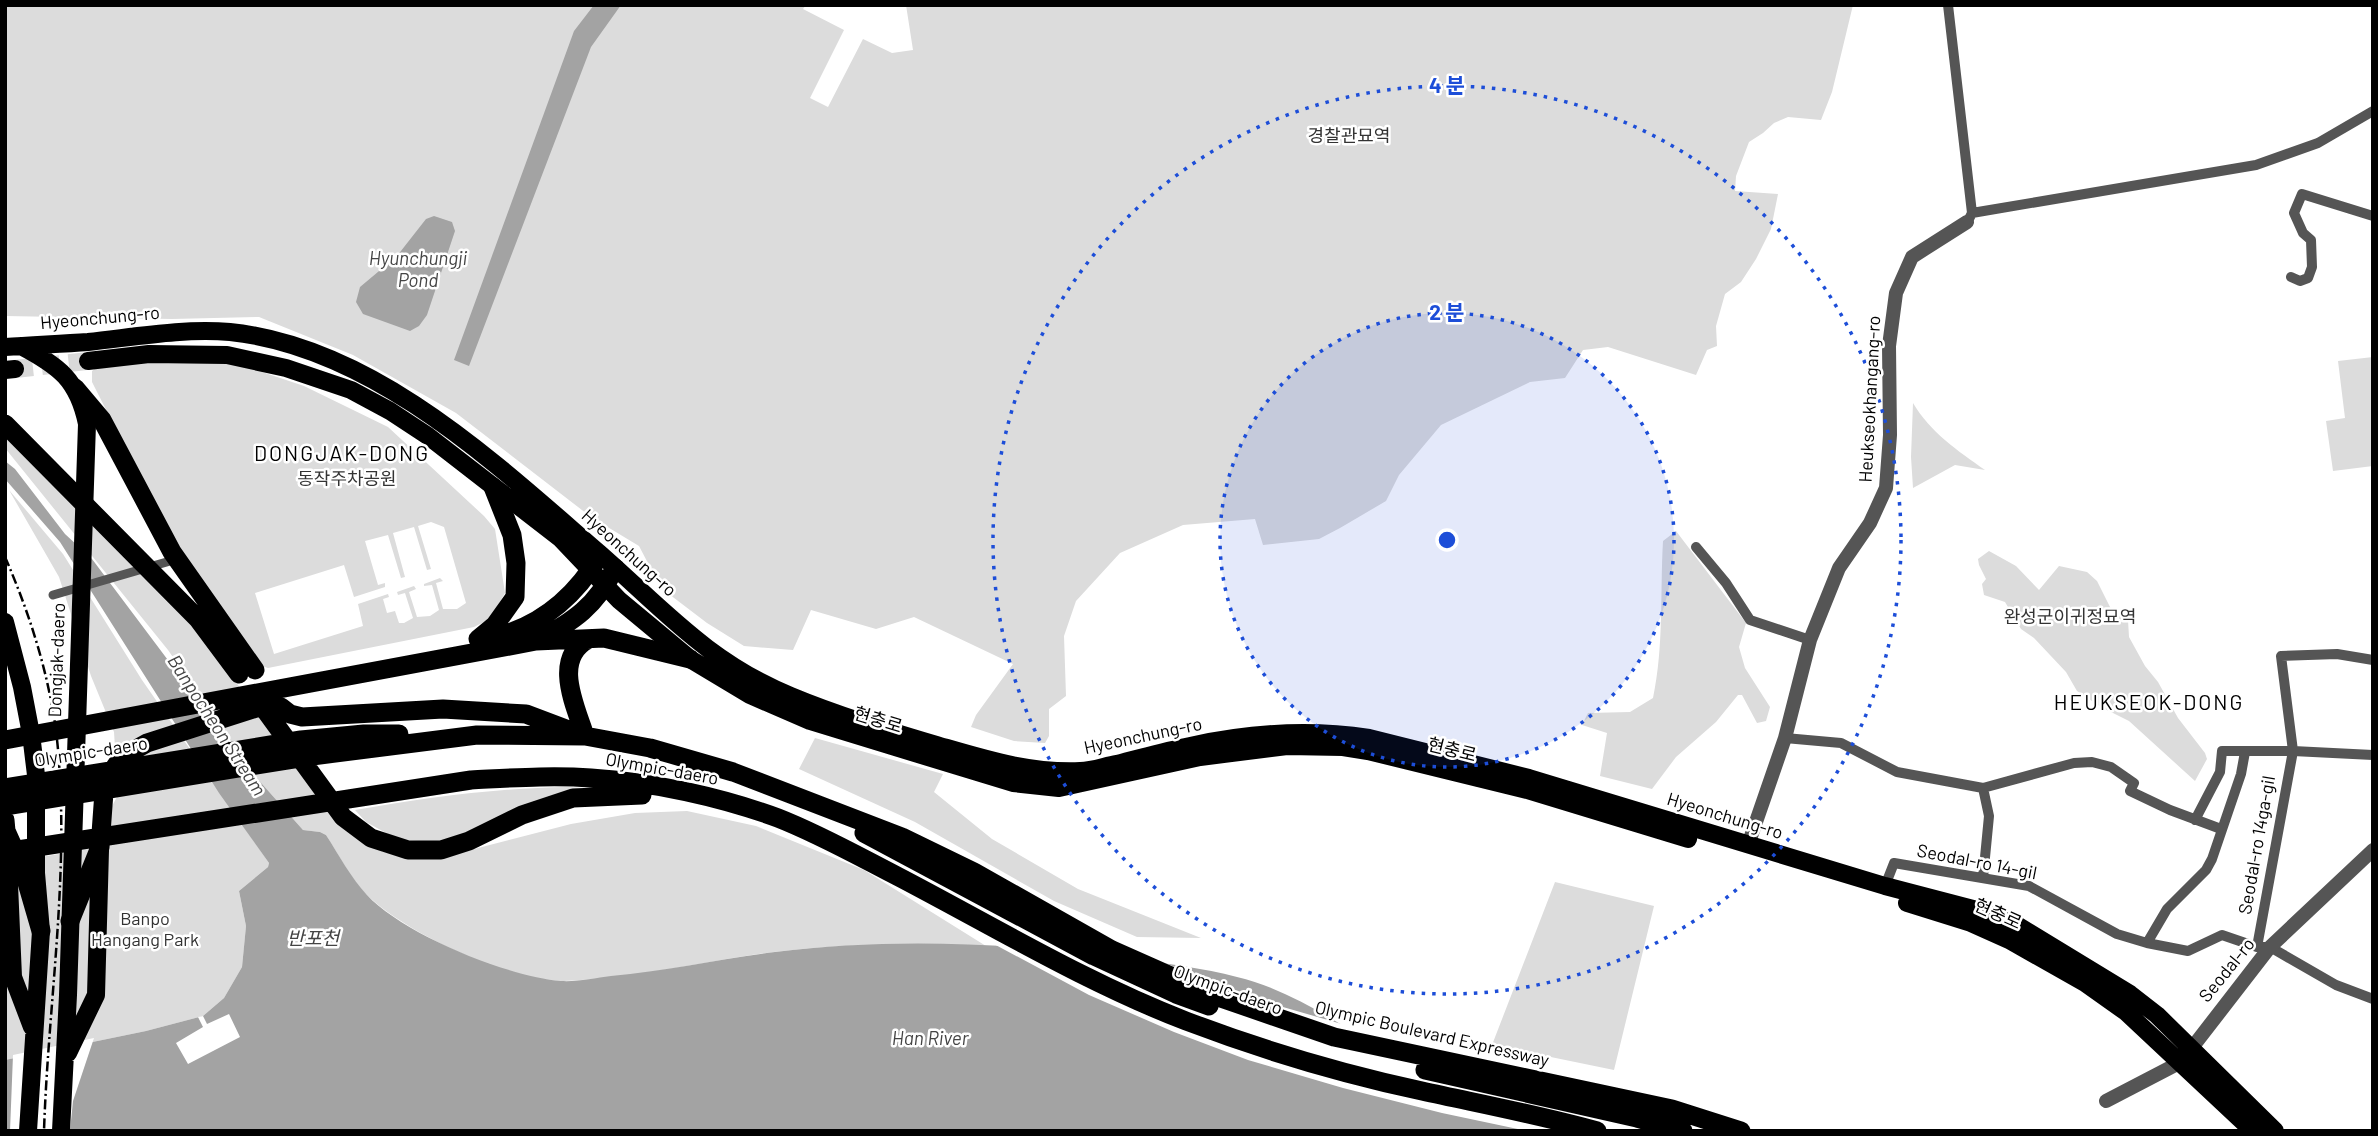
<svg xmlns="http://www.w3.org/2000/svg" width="2378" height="1136" font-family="Barlow,'Noto Sans KR',sans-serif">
<rect width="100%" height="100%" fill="#fff"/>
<path fill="#dcdcdc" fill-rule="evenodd" d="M5 5H806L803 9 844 30 810 98 828 107 863 39 892 53 913 50 906 5H1853L1832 92 1821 120 1788 117 1774 123 1763 133 1749 142 1736 176 1735 191 1778 194 1771 229 1756 259 1741 282 1725 294 1716 326 1717 346 1707 350 1696 375 1608 347 1583 350 1565 378 1530 382 1441 425 1399 475 1386 501 1340 528 1319 539 1263 545 1255 519 1183 525 1120 553 1076 601 1064 636 1066 696 1049 709V736L1045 743 1014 741 971 727 976 715 1013 664 914 617 876 629 811 610 793 650 744 646 707 623 661 588 639 546 591 517 456 413 353 355 259 317 172 319 5 316Z
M2373 357V466L2333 471 2326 421 2345 418 2338 361Z
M169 359 226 360 304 386 388 427 484 516 495 529 505 593 490 619 474 627 268 668 262 666 174 544 92 382V371L97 367ZM431 522 444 527 466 603 457 609H443L436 583 443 581 440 578 424 584V586L432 585 439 610 430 616 417 617 409 592 416 589 414 586 397 592 398 595 405 593 413 618 404 623H399L395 611 387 613 383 599 389 597 388 594 358 604 363 626 274 654 255 593 344 565 354 597 385 587V583L378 585 365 541 388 535 401 578 405 577 393 533 414 527 427 570 431 569 418 526Z
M1913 403C1930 432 1958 451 1985 470L1955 465 1913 488 1911 457Z
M5 429 190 620 333 814 356 835 383 852 423 857 451 855 571 824 635 813 687 811 756 826 864 870 986 946C915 944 844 943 774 952 705 961 635 979 564 981 511 982 406 933 368 896 351 880 339 855 326 835L320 832 303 830 255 776 168 650 5 448Z
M9 490 63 554 142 680 269 863 268 867 239 891 246 926 242 967 224 998 203 1016 146 1031 5 1060V863L89 849 118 795 114 732 91 676 59 577Z
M1676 531 1746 623 1739 647 1745 668 1770 707 1766 721 1757 723 1742 695H1738L1716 722 1676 757 1652 789 1600 776 1607 733 1582 725 1588 713 1630 712 1653 698C1664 646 1660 594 1663 541Z
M1989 551 2016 566 2039 590 2059 566 2087 572 2097 581 2112 611 2120 610 2128 620 2129 637 2145 666 2158 682 2178 718 2205 753 2207 759 2195 781 2129 721 2101 707 2077 691 2066 672 2034 638 2021 629 2005 602 1984 595 1982 584 1986 579 1979 565 1978 559Z
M815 738 943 774 934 792 992 839 1078 889 1201 938 1137 937 1054 901 915 822 799 769Z
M568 787 600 789 440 842 399 840 366 822 355 810C426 798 495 788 568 787Z
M1555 882 1654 906 1614 1070 1492 1045Z"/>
<path fill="#a3a3a3" d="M594 5H621L591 47 469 366 454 360 574 31Z
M434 216 452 222 455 231 427 315 419 326 410 331 363 314 356 302 360 287 397 256 426 219Z
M5 461 15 469 65 534 92 559 255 776 303 830 320 832 326 835C339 855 351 878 367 895 403 934 508 977 561 981 577 982 595 978 611 976 666 971 720 959 775 952 893 937 1016 943 1134 959 1168 964 1203 968 1237 977 1280 987 1319 1011 1357 1034L1732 1131H5V1060L146 1031 203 1016 224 998 242 967 246 926 239 891 268 867 269 863 219 793 60 542 5 479Z"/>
<path fill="#fff" d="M992 943 1078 948 1155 959 1252 998 1352 1027 1386 1046 1735 1131H1527L1442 1113 1343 1088 1248 1060 1174 1032 1089 995Z
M229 1014 240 1037 188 1064 176 1043 203 1027 198 1017 203 1016 207 1024Z
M94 1038 73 1101 70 1131H10L13 1055Z"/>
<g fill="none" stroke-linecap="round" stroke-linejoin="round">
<path stroke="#d9d9d9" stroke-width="18" stroke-dasharray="18 9" stroke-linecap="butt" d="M15 369 88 361"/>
<path stroke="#555" stroke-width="9" d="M53 595 177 559"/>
<path stroke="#555" stroke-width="10" d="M1948 5 1972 213 1969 219
M1972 213 2256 165 2318 143 2373 111
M2291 277 2300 281 2308 278 2312 267 2311 240 2303 233 2294 213 2302 194 2373 216
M1696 547 1726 583 1750 620 1810 640
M1785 738 1841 743 1897 772 1983 788 2074 763 2092 762 2111 767 2134 783 2130 791 2170 810 2221 829
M2195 820 2220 772 2222 751H2293L2373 755
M1983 878 1989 816 1983 788
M1885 886 1894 863 2029 886 2117 934 2147 943 2188 951 2222 935 2257 947H2270L2336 985 2373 999
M2147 943 2167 909 2206 870 2212 859 2241 774 2245 752
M2257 947 2293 751 2281 656 2337 654 2373 660"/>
<path stroke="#555" stroke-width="14" d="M1748 845 1785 738 1810 640 1839 568 1870 523 1886 488 1890 435 1889 346 1896 293 1912 257 1967 222
M2106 1101 2181 1062 2270 947 2373 850"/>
<path stroke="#000" stroke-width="18" d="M21 346C59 366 78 380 87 424L68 995 61 1131
M5 347C33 345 60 344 88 342 135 337 183 328 230 332 373 347 495 463 599 553 663 609 709 663 791 696 839 716 890 731 940 746 988 760 1030 773 1080 771 1092 771 1105 766 1117 764 1141 758 1165 751 1190 746 1249 733 1310 729 1369 738L1529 778 1885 886 1973 909 2015 924 2130 994 2157 1015 2275 1131
M88 361 149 354 227 355 286 368 351 390 390 411 428 436 561 539 619 600 690 659 750 695 810 721 1013 783 1059 788 1200 757 1287 746 1343 747 1368 751 1527 790 1688 839
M5 370 15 369
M5 622 22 687 31 734 36 775V873L41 931 28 1131
M7 838 13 977 32 1027
M1907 903 1971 923 2009 940 2085 983 2126 1012 2253 1131
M68 1053 96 995 100 850"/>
<path stroke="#000" stroke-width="19" d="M75 388 102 420 172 552 255 670
M5 424 198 619 239 674
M491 638C540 627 575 597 600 555
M478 639 495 625 515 597 516 563 512 535 493 487
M537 641C574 621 596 606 615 568
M281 707 290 714 302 717 443 709 526 714 571 731
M265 710 343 817 371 838 408 850H441L469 841 522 815 573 798 642 795
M585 736C576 707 551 658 589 639
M5 740 536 641 604 638 690 659
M5 788 301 740 364 734H399
M5 806 312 756 477 735 585 736 650 748 733 772 902 837 974 872 1112 950 1218 997 1334 1037 1672 1109 1741 1131
M5 820 6 831 23 869 41 931
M864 833 1094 956 1176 994 1209 1006
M5 852 471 780C511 778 551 775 591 778 652 782 721 797 778 818 819 834 858 856 897 876 993 926 1085 982 1186 1021 1262 1050 1343 1074 1422 1091 1481 1104 1540 1115 1597 1131
M70 921 100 847 104 792 110 774 122 757 147 743 275 702
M1425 1070 1637 1118 1683 1131"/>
<path stroke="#000" stroke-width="2.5" stroke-dasharray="10 3.5 2 3.5" stroke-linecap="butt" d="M5 557C33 621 55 693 59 763 68 885 48 1008 44 1131"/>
</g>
<circle cx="1447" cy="540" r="227" fill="#1d4ed8" fill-opacity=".12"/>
<g fill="none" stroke="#1d4ed8" stroke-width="3.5" stroke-dasharray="3.5 7">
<circle cx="1447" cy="540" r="227"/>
<circle cx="1447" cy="540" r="454"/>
</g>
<g text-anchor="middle" stroke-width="5" stroke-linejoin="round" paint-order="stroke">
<g font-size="18" fill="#333" stroke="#fff">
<text x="1349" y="142">경찰관묘역</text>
<text x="347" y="485">동작주차공원</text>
<text x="2070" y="623">완성군이귀정묘역</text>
<text x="145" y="925">Banpo<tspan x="145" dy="21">Hangang Park</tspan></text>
</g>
<g font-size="18" fill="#000" stroke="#fff">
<text transform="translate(100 318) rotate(-5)" y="6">Hyeonchung-ro</text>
<text transform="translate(1870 399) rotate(-87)" y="6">Heukseokhangang-ro</text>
<text transform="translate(629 553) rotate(42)" y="6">Hyeonchung-ro</text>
<text transform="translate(57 660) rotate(-88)" y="6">Dongjak-daero</text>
<text transform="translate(878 720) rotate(17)" y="6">현충로</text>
<text transform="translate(1143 736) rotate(-12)" y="6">Hyeonchung-ro</text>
<text transform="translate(1452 750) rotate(14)" y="6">현충로</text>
<text transform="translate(91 752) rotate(-9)" y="6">Olympic-daero</text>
<text transform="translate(662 769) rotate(10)" y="6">Olympic-daero</text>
<text transform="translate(1725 816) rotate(17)" y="6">Hyeonchung-ro</text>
<text transform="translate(2257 845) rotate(-80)" y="6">Seodal-ro 14ga-gil</text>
<text transform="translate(1977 862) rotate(11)" y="6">Seodal-ro 14-gil</text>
<text transform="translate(1998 914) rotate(24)" y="6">현충로</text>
<text transform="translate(2227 970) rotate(-51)" y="6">Seodal-ro</text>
<text transform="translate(1228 990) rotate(20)" y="6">Olympic-daero</text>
<text transform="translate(1432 1034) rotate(13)" y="6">Olympic Boulevard Expressway</text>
</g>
<g font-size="19" font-style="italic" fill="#444" stroke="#fff">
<text x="418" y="265">Hyunchungji<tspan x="418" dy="22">Pond</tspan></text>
<text transform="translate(217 725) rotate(57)" y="7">Banpocheon Stream</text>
<text x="313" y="945">반포천</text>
<text x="930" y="1045">Han River</text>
</g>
<g font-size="21" letter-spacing="2" fill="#000" stroke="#fff">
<text x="342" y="461">DONGJAK-DONG</text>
<text x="2149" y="710">HEUKSEOK-DONG</text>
</g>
</g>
<circle cx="1447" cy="540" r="10" fill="#1d4ed8" stroke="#fff" stroke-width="3.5"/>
<g font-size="21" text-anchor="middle" font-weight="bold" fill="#1d4ed8" stroke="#fff" stroke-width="5" stroke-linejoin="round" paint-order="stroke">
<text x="1447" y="93">4 분</text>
<text x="1447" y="320">2 분</text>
</g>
<rect width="2378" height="1136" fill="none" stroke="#000000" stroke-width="14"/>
</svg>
